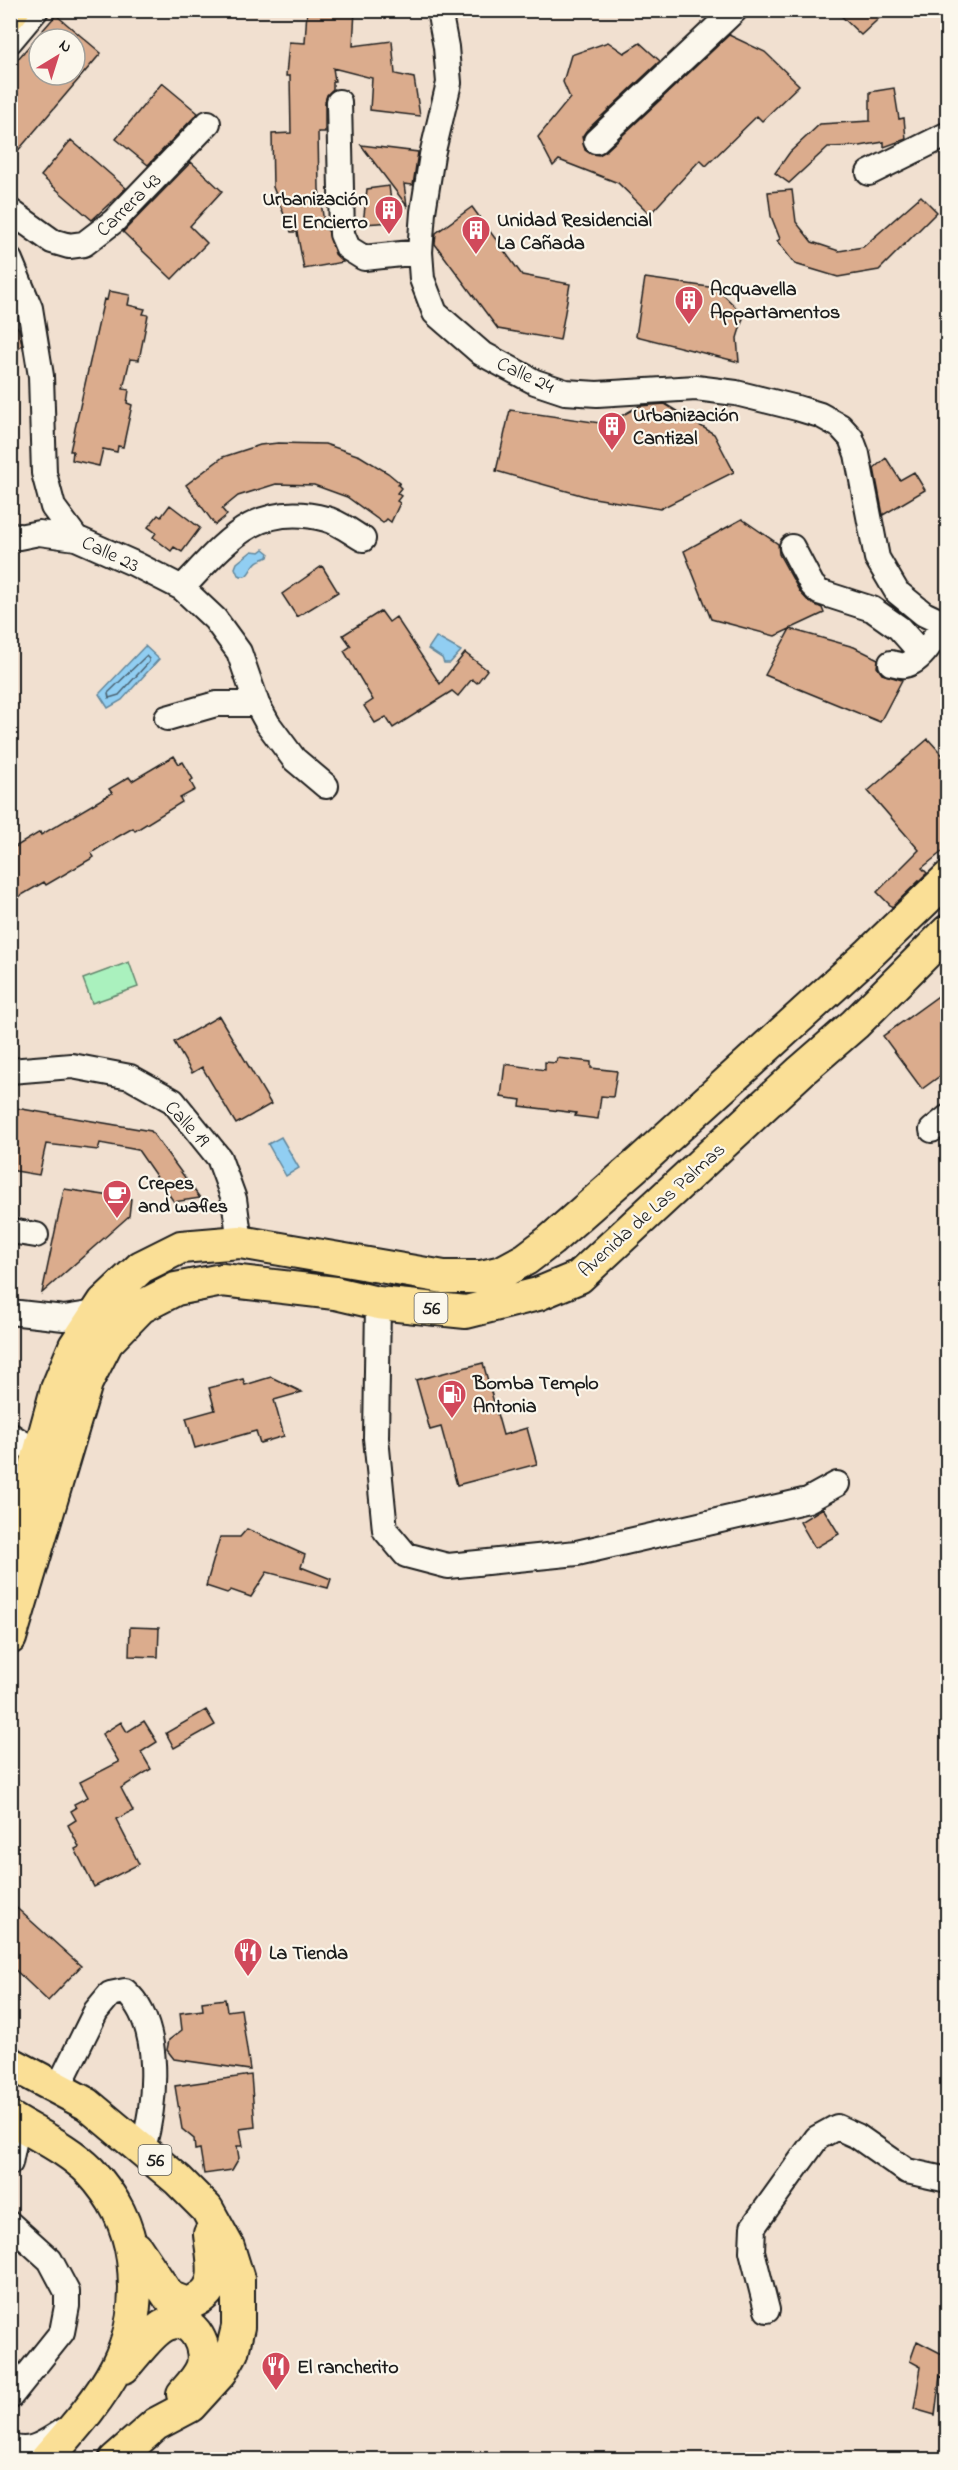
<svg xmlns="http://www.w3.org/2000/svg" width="958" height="2470" font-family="'Indie Flower',sans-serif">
<rect width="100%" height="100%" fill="#f1e0d0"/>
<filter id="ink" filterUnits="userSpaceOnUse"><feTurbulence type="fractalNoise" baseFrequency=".0167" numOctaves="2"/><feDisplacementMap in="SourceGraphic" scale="12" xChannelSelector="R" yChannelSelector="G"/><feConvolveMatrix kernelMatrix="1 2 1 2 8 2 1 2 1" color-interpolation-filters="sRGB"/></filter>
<g filter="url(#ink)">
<path fill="#aaf1be" stroke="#63866d" stroke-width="1.5" d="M129 962 138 987 92 1003 83 979Z"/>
<path fill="#91cef2" stroke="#62879c" stroke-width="1.5" d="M264 549 269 553 268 557C262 560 258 559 254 565 248 572 249 579 238 575L235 568 237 563 252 551 260 552Z
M436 637 461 651 450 663H444L442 658 428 649Z
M145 646 159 659 122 700 108 708 99 694Z
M281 1137 299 1168 286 1176 268 1144Z"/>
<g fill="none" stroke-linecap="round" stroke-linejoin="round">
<path stroke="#4b6372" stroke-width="1.5" d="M146 656 149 659V662L119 695 109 698 108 693Z"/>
</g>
<path fill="#dbac8d" stroke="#1c1c1c" stroke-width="1.5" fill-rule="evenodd" d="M307 10H355L353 46 392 41 395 74 414 78 420 116 370 110 372 78 333 68 335 81H333V89L327 95 325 102V132H318L319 189 325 229 328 230 335 254 343 262 304 269 297 232H291L273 187 272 134 291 133 290 76H286L289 42 305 43Z
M835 10H888L861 35Z
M56 15 101 53 10 160V68ZM39 39H75V75H39Z
M729 35 765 52 799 85 762 121 757 116 706 166 700 160 650 214 618 183 559 160 553 166 538 137 570 98 563 82 571 55 608 42 624 53 640 43 660 61 586 131 582 137 585 150 591 154 599 155 606 151Z
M162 83 198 113 148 165 116 139Z
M894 88 899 119 904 118 906 139 884 147V142L860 146 828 147 789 183 775 173 790 152 820 124 870 121V92Z
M71 140 126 188 92 220 41 176Z
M361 145 418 152 413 185 404 184 407 206Z
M191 162 222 191 190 226 207 243 172 279 123 232Z
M389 186 394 222 363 224 367 189Z
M792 190 796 222 812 242 839 251 863 247 921 196 937 212 879 270 838 277 795 264 777 241 780 239 771 216 768 192Z
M472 207 522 275 570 284 560 340 498 329 435 244 436 233Z
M645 278 716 288 744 315 737 338 739 362 636 336Z
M109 291 130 295 128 305 145 309 143 314 148 315 139 360 130 359 123 389 129 390 127 403 132 405 123 447 118 446 117 452 103 449 99 466 72 460 73 451H70L104 299 107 300Z
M10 319 19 329 22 345 10 355Z
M665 404 714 434 734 472 660 509 588 497 496 471 510 410 607 424 639 406Z
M278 443 325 444 360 456 388 473 400 483 398 485 401 488 397 493 401 496 397 501 400 503 391 522 387 519 383 523 347 497 314 485 276 484 238 496 222 509 227 515 215 525 186 485 223 457 260 445Z
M886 458 900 480 914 472 925 490 883 515 874 468Z
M170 505 200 528 182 552 174 547 171 551 153 537 156 533 148 527 158 515 161 517Z
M742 519 778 544 779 554 800 592 809 602 822 608 824 613 775 636 711 619 684 551Z
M322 566 338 592 297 617 282 594Z
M381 611 389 622 396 617 440 684 465 653 487 670 477 683 472 679 458 696 452 691 393 728 386 717 375 723 364 706 373 700 344 651 351 646 343 635Z
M790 629 854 647 878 659 877 667 882 674 902 680 880 722 765 675Z
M928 739 948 761V847L922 868 927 873 892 907 877 892 919 850 868 791Z
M174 756 179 764 183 762 193 779 190 781 195 790 180 798 182 802 135 831 133 828 105 844 91 853 94 857 46 885 44 882 10 902V850L40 832 41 835 112 793 109 789 129 777 132 781Z
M948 989V1070L922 1089 883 1036Z
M219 1016 271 1104 236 1124 202 1067 192 1073 174 1042Z
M557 1058 591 1062V1068L617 1071 613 1097 601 1096 598 1119 575 1116 576 1113 520 1106 521 1100 501 1097 505 1064 545 1070V1062L556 1063Z
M10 1107 151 1131 200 1198 174 1202 138 1150 100 1143 98 1150 46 1144 39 1175 10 1170Z
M64 1189 131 1199 129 1216 42 1293Z
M483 1363 503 1435 527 1428 537 1464 457 1485 441 1427 430 1430 416 1380Z
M271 1377 302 1392 274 1400 284 1436 260 1443 256 1431 195 1448 186 1418 215 1410 209 1388 243 1379 245 1385Z
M823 1508 839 1534 815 1548 800 1522Z
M247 1529 305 1555 301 1567 331 1579 328 1588 267 1572 251 1597 231 1590 227 1593 206 1586 220 1537H240Z
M130 1627 159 1628 158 1657 129 1656Z
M206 1710 215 1725 174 1748 166 1733Z
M144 1721 157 1742 141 1752 151 1769 121 1788 133 1811 116 1819 139 1864 94 1887 75 1849 79 1847 68 1825 76 1820 71 1811 76 1808 74 1804 88 1797 80 1782 119 1762 102 1734 121 1722 127 1732Z
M10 1902 81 1966 48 2001 10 1965Z
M225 1999 227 2011 241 2009 250 2070 174 2059 167 2050 169 2040 182 2030 180 2013 203 2010 202 2002Z
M251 2075 255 2127 240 2129 243 2146H237L239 2158 232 2170 204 2174 200 2149 195 2150 194 2139 182 2129 175 2086Z
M917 2341 948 2357V2380L940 2376 935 2415 914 2409 921 2367 910 2361Z"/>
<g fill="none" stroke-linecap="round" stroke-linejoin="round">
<g stroke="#1c1c1c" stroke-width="28">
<path id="minor" d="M439 10 446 47 449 83 432 155 423 212 420 252 422 279 435 313 481 353 535 382 565 392 597 394 696 388 736 393 797 408 820 415 840 426 851 438 857 454 877 558 897 592 924 614 941 622H948
M10 41 36 10
M339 102 342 234 348 248 364 258 420 252
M596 141 735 10
M869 173 948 134
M10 211 52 241 69 246 84 244 114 221 208 123
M10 260 30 308 41 376 44 473 53 507 76 538 135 564 182 588 215 619 239 652 257 704 268 724 294 759 326 786
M10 534 19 537 39 533 76 538
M792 547 812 585 819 592 872 609 899 628 922 654
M182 588C225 543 256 500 326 519 339 522 352 533 363 539
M891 663C896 664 901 666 905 665 921 662 937 637 941 622
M167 718 216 704H257
M10 1071 72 1066 130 1077 173 1101 219 1158 234 1199 240 1242
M932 1130 948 1117
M10 1231 36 1235
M378 1303 376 1438 385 1530 406 1555 448 1566 577 1553 808 1500 837 1484
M10 1312 64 1318 95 1313
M10 1435 38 1453
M58 2088 96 2011 110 1994 125 1991C164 2025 155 2104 143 2149
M10 2163 18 2123
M10 2224 50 2260 67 2292V2306L62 2332 10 2397
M767 2310 752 2251 753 2227 817 2138 837 2127 857 2136 907 2171 948 2180
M10 2446C30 2456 48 2440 65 2430"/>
</g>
<g stroke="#1c1c1c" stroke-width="36">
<path id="major" d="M10 14 13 10
M10 1561 57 1389 75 1346 104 1302 141 1267 181 1247 240 1242 444 1277H481L502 1272 526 1259 551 1240 641 1161 870 953 948 878
M10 1638 86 1383 107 1342 141 1307 176 1289 222 1280 335 1293 378 1303 466 1312 538 1294 579 1277 801 1071 855 1024 948 931
M10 2063 87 2104 178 2180 207 2209 228 2247 238 2279V2327L232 2352 221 2372 190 2406 156 2424 115 2460
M10 2118C37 2135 68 2149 90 2171 114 2197 128 2224 133 2259 145 2350 102 2396 46 2460
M136 2248 169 2297 187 2304C224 2292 213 2264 210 2234
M124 2367C135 2355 155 2326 171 2323 194 2317 209 2349 202 2368 198 2378 190 2386 183 2394"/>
</g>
<use href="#minor" stroke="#fbf7ec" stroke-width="24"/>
<use href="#major" stroke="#fadf96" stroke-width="32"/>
</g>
</g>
<defs>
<g id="building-pin" transform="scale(1.5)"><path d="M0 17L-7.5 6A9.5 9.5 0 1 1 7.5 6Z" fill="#d1495b" stroke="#fbf7ec"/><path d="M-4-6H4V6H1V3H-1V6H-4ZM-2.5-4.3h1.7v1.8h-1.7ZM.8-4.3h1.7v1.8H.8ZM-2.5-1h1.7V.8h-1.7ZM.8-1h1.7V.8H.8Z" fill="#fff"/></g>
<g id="cafe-pin" transform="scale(1.5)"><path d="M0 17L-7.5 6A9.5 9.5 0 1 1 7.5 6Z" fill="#d1495b" stroke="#fbf7ec"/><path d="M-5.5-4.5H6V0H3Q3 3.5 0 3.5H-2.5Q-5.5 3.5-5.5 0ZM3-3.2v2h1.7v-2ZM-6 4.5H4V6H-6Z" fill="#fff"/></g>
<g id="fuel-pin" transform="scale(1.5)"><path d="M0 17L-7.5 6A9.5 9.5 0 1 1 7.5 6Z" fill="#d1495b" stroke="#fbf7ec"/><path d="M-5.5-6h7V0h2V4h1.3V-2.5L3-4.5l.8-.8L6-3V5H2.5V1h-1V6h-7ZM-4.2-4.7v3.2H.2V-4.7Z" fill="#fff"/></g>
<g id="restaurant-pin" transform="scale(1.5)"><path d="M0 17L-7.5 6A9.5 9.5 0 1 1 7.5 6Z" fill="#d1495b" stroke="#fbf7ec"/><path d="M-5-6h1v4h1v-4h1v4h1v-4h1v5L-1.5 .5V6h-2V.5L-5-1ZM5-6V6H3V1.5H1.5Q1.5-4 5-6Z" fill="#fff"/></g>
</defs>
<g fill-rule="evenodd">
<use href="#building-pin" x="389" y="210"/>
<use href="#building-pin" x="476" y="230"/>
<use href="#building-pin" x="689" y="300"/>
<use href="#building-pin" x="612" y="426"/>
<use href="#cafe-pin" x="117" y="1194"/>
<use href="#fuel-pin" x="452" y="1394"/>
<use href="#restaurant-pin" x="248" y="1952"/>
<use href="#restaurant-pin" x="276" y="2366"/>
</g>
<g text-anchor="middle" stroke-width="4.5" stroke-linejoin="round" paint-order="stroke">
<g fill="#fbf7ec" stroke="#5f5e5a" stroke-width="1.5">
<rect x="414.5" y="1293" width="33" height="30" rx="4.5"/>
<rect x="138.5" y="2145" width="33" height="30" rx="4.5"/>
</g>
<g font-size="18" font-weight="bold" fill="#1c1c1c">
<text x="431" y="1314">56</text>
<text x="155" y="2166">56</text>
</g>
<g font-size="20" font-weight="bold" fill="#1c1c1c" stroke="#fbf7ec" text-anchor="start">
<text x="368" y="205" text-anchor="end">Urbanización<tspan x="368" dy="23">El Encierro</tspan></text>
<text x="497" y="226">Unidad Residencial<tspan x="497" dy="23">La Cañada</tspan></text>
<text x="710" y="295">Acquavella<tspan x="710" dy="23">Appartamentos</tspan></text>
<text x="633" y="421">Urbanización<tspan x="633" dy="23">Cantizal</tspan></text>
<text x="138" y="1189">Crepes<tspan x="138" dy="23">and wafles</tspan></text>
<text x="473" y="1389">Bomba Templo<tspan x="473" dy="23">Antonia</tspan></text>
<text x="269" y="1959">La Tienda</text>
<text x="297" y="2373">El rancherito</text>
</g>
<g font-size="20" fill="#1c1c1c" stroke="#fbf7ec">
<text transform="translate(128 204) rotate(-44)" y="7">Carrera 43</text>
<text transform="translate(526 374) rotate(25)" y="7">Calle 24</text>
<text transform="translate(111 553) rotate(25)" y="7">Calle 23</text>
<text transform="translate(188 1123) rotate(47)" y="7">Calle 19</text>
<text transform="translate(651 1209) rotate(-42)" y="7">Avenida de Las Palmas</text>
</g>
</g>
<rect width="958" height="2470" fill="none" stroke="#fbf7ec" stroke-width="36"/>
<rect x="18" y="18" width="922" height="2434" fill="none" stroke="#1c1c1c" stroke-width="2" filter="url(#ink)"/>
<g transform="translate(57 57) rotate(38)"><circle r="28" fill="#fbf7ec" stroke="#a29f99" stroke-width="1.5"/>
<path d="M0-4.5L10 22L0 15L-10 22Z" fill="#d1495b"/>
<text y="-9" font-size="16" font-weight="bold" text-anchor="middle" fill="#1c1c1c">N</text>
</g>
</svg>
